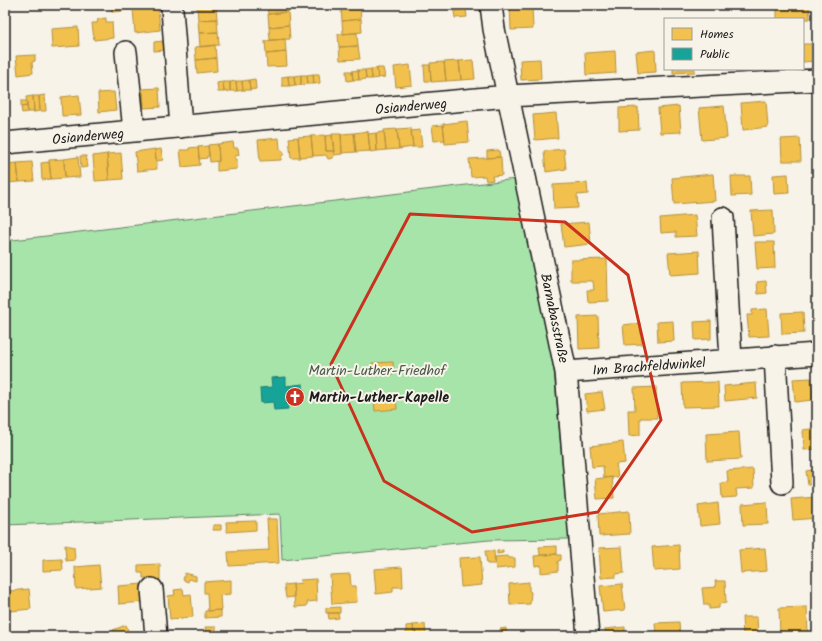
<svg xmlns="http://www.w3.org/2000/svg" width="822" height="641" font-family="Kalam,sans-serif">
<rect width="100%" height="100%" fill="#f7f3e8"/>
<filter id="ink" filterUnits="userSpaceOnUse"><feTurbulence type="fractalNoise" baseFrequency=".025" numOctaves="2"/><feDisplacementMap in="SourceGraphic" scale="8" xChannelSelector="R" yChannelSelector="G"/><feConvolveMatrix kernelMatrix="1 2 1 2 8 2 1 2 1" color-interpolation-filters="sRGB"/></filter>
<g filter="url(#ink)">
<path fill="#a7e4aa" stroke="#628063" d="M516 179 554 370 569 539 489 540 282 560 280 514 5 525V241Z"/>
<path fill="#f2c14e" stroke="#b2903f" d="M111 5H123V11L112 12Z
M197 5H216V6L197 7Z
M267 5H287L288 12 268 14Z
M341 5H360V6L341 8Z
M454 5H466V9L454 11Z
M510 5H532L533 29 511 30Z
M628 5H648V7L628 8Z
M712 5H730V7H712Z
M777 5H809L810 19H777Z
M216 6 217 19 198 20 197 7Z
M360 6 361 19 342 21 341 8Z
M158 8 160 30 135 33 133 9Z
M466 9 467 17 455 18 454 11Z
M288 12 289 25 269 27 268 14Z
M106 18V22H112L113 38 94 40 92 23H97L98 19Z
M217 19 218 32 199 33 198 20Z
M361 19 362 32 343 34 342 21Z
M289 25 290 39 270 40 269 27Z
M78 27 79 46 52 48 51 29Z
M218 32 219 45 200 47 199 33Z
M357 33 358 46 339 47 338 34Z
M285 39 286 52 266 54 265 41Z
M163 41 164 50 154 51V42Z
M803 44H814L815 61 803 62Z
M215 45 216 58 196 60 195 47Z
M358 46 360 59 340 60 339 47Z
M655 50 656 72 638 73 636 52Z
M615 51 616 73 586 75 585 53Z
M286 52 287 66 267 67 266 54Z
M35 55V61L32 62 33 73 18 75 16 56Z
M216 58 217 71 197 73 196 60Z
M540 59 541 79 521 80 520 60Z
M473 60 475 79 461 80 459 61Z
M459 61 461 80 446 81 444 62Z
M444 62 446 81 431 82 430 63Z
M410 65 412 85 396 87 394 67Z
M424 65H430L431 81H425Z
M377 68 378 78 372 79 371 69Z
M377 68H383L385 77 378 78Z
M371 69 372 79H366L365 70Z
M673 69H695V72L673 73Z
M358 70 359 80H353L352 71Z
M358 70H365L366 79 359 80Z
M346 71H352L353 80 347 81Z
M313 74 314 84H308L307 75Z
M313 74H319L320 83 314 84Z
M301 75V85H295L294 76Z
M301 75H307L308 84 301 85Z
M288 76 289 86H282V77Z
M288 76H294L295 85 289 86Z
M255 79 256 89 250 90 249 80Z
M249 80 250 90H243L242 81Z
M236 81 237 91H230V82Z
M236 81H242L243 90 237 91Z
M223 82H230V91L224 92Z
M223 82 224 92H218L217 83Z
M159 88 160 107 144 108 142 89Z
M114 92 116 110 99 112 98 93Z
M143 92 144 105H136L135 93Z
M45 95 46 111H40L39 96Z
M79 95 81 115 62 116 61 97Z
M33 96H39L40 111 34 112Z
M33 96 34 112H28L26 97Z
M21 101H27V106L21 107Z
M766 101 768 127 743 130 741 103Z
M27 106 28 112 22 113 21 107Z
M679 106 681 132 660 133 658 108Z
M724 106 727 138 702 140 699 108Z
M638 107 639 130 619 131V108Z
M556 113 558 138 535 140 533 115Z
M467 121 469 142 445 144 443 124Z
M443 125 445 140 434 141 432 126Z
M411 128 413 147 399 149 397 129Z
M397 129 399 149 386 150 384 130Z
M420 130 422 147H413L411 131Z
M368 131 370 151 356 152 354 133Z
M384 132 386 150 377 151 376 133Z
M354 133 356 152 342 153 341 134Z
M376 133 377 151 370 152 368 134Z
M332 134H341L342 154 334 155Z
M325 135 326 151H334L333 158 328 159 326 155 313 156 311 136Z
M332 135 334 151H326L325 136Z
M311 136 313 156 300 157 298 137Z
M298 137 300 158H291L289 138Z
M279 138 280 149 283 151 284 154 281 157V160L260 161 258 140Z
M800 138 801 161H782L781 139Z
M233 142 234 148H238L239 155 235 156V159H237V169L217 171V162L219 161 218 144Z
M218 144 219 161 210 162 208 145Z
M208 146 209 156H207V158L199 159 198 147Z
M198 147 200 165 182 167 180 150H189V148Z
M155 149 157 169 137 171 135 152Z
M161 149 163 160 156 161 155 150Z
M564 149 566 169 546 172 544 151Z
M499 150 500 157 487 158V151Z
M121 153 123 179 109 180 107 154Z
M107 154 109 180 95 181 93 156Z
M80 156H86L88 167 81 168Z
M78 157 80 177 65 178 64 159Z
M501 157 502 175 492 176 493 180 486 181 485 176 471 177 469 159Z
M64 159 65 178 51 179 49 160Z
M32 162 34 181 19 182 17 163Z
M49 162 51 179 42 180 41 163Z
M17 163 19 182 5 183V164Z
M713 174 715 201 674 204 672 178Z
M788 174 789 193 774 194 773 175Z
M731 176H750L751 195 732 196Z
M587 183 588 194 577 195 578 208 554 209 553 185Z
M773 210 774 234 753 236 751 211Z
M695 215 697 236 676 237V232L661 233 660 218Z
M589 222 591 244 564 247 561 224Z
M755 242H774L775 268 757 269Z
M699 251 700 273 670 275 668 253Z
M607 259 608 301 588 302 587 290H594L593 281H571V260Z
M766 281 767 293 758 294 757 282Z
M817 303V332H816L815 304Z
M767 309 769 336 749 337 747 315H752V310Z
M803 312 804 333 782 334 781 313Z
M598 316 599 348 579 349 578 317Z
M673 321 674 341 658 342 657 322Z
M711 321V339L695 340 694 322Z
M640 323 642 344 625 345 623 325Z
M393 362 394 374 373 375 372 363Z
M811 378 813 400 795 402 793 379Z
M718 382 719 406 683 407 682 383Z
M756 383 757 398 725 401 724 386Z
M656 387 657 418H640V435L629 436 628 410H635L634 388Z
M602 392 605 409 587 411 585 394Z
M396 397 397 409 375 411 374 399Z
M817 428V449L804 450 803 430Z
M739 432 741 459 707 461 706 434Z
M623 442 625 463 616 464 618 477 604 478 603 466 592 467 590 446Z
M753 469 754 488 736 489 737 497 722 498 721 483 728 482 727 471Z
M817 469V484L808 485 806 471Z
M612 477 614 498 597 499 595 479Z
M817 497V518L793 520 791 499Z
M767 502 768 524 743 525 742 504Z
M718 503 720 524 700 526 698 506Z
M629 511 630 534 599 536 598 514Z
M267 519H277L279 563 229 566 228 552 269 550Z
M256 521V530L227 532 226 522Z
M213 525H221V530H213Z
M815 530H817V553Z
M65 545 74 547 75 560 66 561Z
M679 545 680 569 654 571 652 547Z
M557 546V554L540 555 539 547Z
M622 547 624 573 616 574V577L601 578 599 548Z
M765 548 767 571 741 573 739 550Z
M503 550V553L497 554V551Z
M485 551H494L495 564H487Z
M557 554V555H561V560L558 561V571L541 573V565L535 566 534 556Z
M508 556 509 558H515V567L496 569 495 557Z
M480 557 482 585 461 587 459 558Z
M62 559 63 570 43 571V560Z
M160 564V580L151 581V578H143V573H138V565Z
M99 565 101 587 76 589 75 567Z
M402 567 403 587H393V592L376 594 374 569Z
M5 569H7V578H5Z
M185 573 196 576V581L189 579 188 582 183 580Z
M350 574 351 586H356L357 602 332 604 330 575Z
M316 579 317 601 307 602V606L295 607 293 584 301 583 300 580Z
M231 580V594L220 595 221 610 208 611 207 593H204V582Z
M715 581H725L726 603 719 604V608L709 609V605H704L702 588 716 587Z
M529 582V591L531 592 530 604 510 605 509 584Z
M143 584 144 602 119 604 118 586Z
M293 584 294 597 286 598 284 585Z
M622 584 625 610 603 612 600 586Z
M29 589 31 609 11 611 9 591Z
M183 589 184 595 191 594 193 617 170 619 168 596 175 595 174 590Z
M340 607V613H326V608Z
M807 607 808 636H780L779 608Z
M221 610V617L205 618V611Z
M328 613H338L339 618 329 619Z
M742 617H757L758 636H743Z
M679 622 680 636H656L655 623Z
M425 624 426 636H414L413 625Z
M126 625 129 633 115 636 113 630Z
M413 625 414 636H406V626Z
M205 627H216V636H207Z
M625 627V636H606L605 629Z
M506 628V636H500V629Z
M319 633H326V636H320Z
M530 633V636H514V634Z
M200 634H207V636H200Z"/>
<path fill="#17a398" stroke="#187a73" d="M286 377V386L303 384 304 399 287 401 288 409 274 410 273 402 261 403 260 388 272 387 271 378Z"/>
<g fill="none" stroke-linecap="round" stroke-linejoin="round">
<g stroke="#1c1c1c" stroke-width="24">
<path id="minor" d="M491 5 494 29 566 372 588 636
M172 9 181 127
M126 52 134 131
M5 143 508 96 817 80
M723 218 731 360
M775 356 782 483
M566 372 817 354
M152 589 156 636"/>
</g>
<use href="#minor" stroke="#f7f3e8" stroke-width="21"/>
</g>
</g>
<path fill="none" stroke="#c8321e" stroke-width="3" stroke-linejoin="round" d="M410 214 565 222 628 275 661 420 598 512 472 532 384 481 331 364Z"/>
<defs>
<g id="church-disc" transform="scale(1)"><circle r="9.5" fill="#c8321e" stroke="#f7f3e8"/><path d="M-1.2-6h2.4v3.5h3.3v2.4h-3.3V6h-2.4V-.1h-3.3v-2.4h3.3Z" fill="#fff"/></g>
</defs>
<g fill-rule="evenodd">
<use href="#church-disc" x="295" y="397"/>
</g>
<g text-anchor="middle" stroke-width="4" stroke-linejoin="round" paint-order="stroke">
<g font-size="14" fill="#1c1c1c" stroke="#f7f3e8">
<text transform="translate(411 106) rotate(-5)" y="5">Osianderweg</text>
<text transform="translate(88 136) rotate(-5)" y="5">Osianderweg</text>
<text transform="translate(555 318) rotate(78)" y="5">Barnabasstraße</text>
<text transform="translate(649 366) rotate(-4)" y="5">Im Brachfeldwinkel</text>
</g>
<g font-size="14" fill="#465847" stroke="#f7f3e8">
<text x="377" y="375">Martin-Luther-Friedhof</text>
</g>
<g font-size="14" font-weight="bold" fill="#1c1c1c" stroke="#f7f3e8" text-anchor="start">
<text x="309" y="402">Martin-Luther-Kapelle</text>
</g>
</g>
<rect width="822" height="641" fill="none" stroke="#f7f3e8" stroke-width="20"/>
<rect x="10" y="10" width="802" height="621" fill="none" stroke="#1c1c1c" stroke-width="1.5" filter="url(#ink)"/>
<rect x="664" y="18" width="140" height="52" fill="#f7f3e8" stroke="#9f9d96"/>
<rect x="672" y="28" width="20" height="12" fill="#f2c14e" stroke="#9f9d96"/>
<text x="700" y="38" font-size="12" fill="#1c1c1c">Homes</text>
<rect x="672" y="48" width="20" height="12" fill="#17a398" stroke="#9f9d96"/>
<text x="700" y="58" font-size="12" fill="#1c1c1c">Public</text>
</svg>
